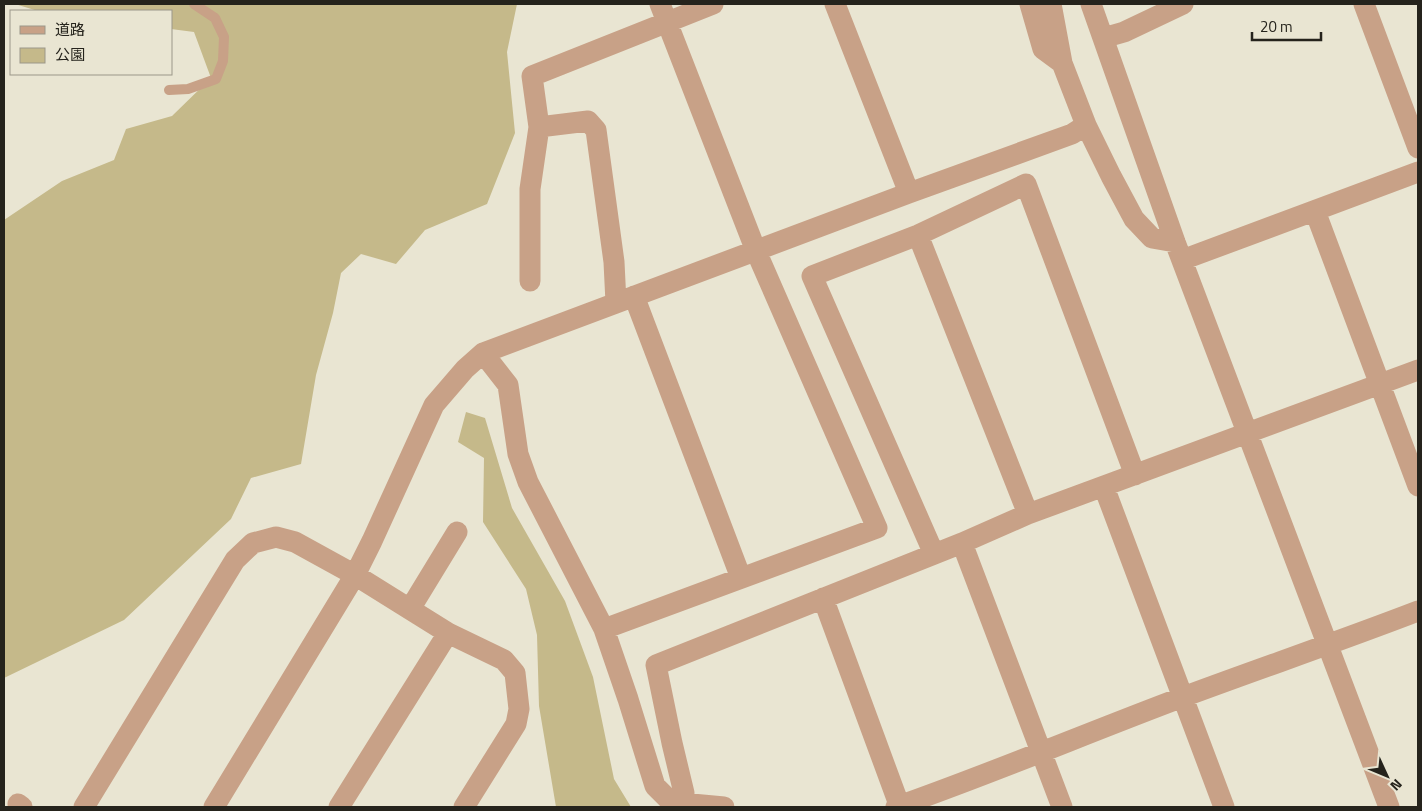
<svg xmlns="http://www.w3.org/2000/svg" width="1422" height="811" font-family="'Titillium Web','Noto Sans JP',sans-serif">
<rect width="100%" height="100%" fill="#e9e5d2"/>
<path fill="#c5b98a" d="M15 4H517L507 52 515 133 487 204 425 230 396 264 361 254 341 273 333 313 316 375 301 464 251 478 231 519 124 620 4 678V220L62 181 114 160 126 129 172 116 211 78 194 32 171 29V11H38Z
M466 412 485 418 512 508 565 601 593 677 614 779 631 807H556L539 706 537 635 526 589 483 522 484 458 458 442Z"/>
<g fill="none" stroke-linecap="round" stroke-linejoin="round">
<path stroke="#c8a187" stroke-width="10" d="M169 90 188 89 216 79 223 61 224 37 215 18 194 4"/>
<path stroke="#c8a187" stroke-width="21" d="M835 4 909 193
M1030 4 1043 49 1062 63 1086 125 1111 176 1134 219 1152 238 1175 242
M1051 4 1062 63
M1091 4 1175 242 1389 807
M1364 4 1418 148
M1103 38 1124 32 1183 4
M539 127 532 76 713 4
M1315 211 1418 486
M918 235 1028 514
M1182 260 1418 172
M530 281V189L539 127 588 121 596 130 614 262 616 303
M634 296 741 578
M483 353 508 385 518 454 528 482 604 629 628 699 655 786 668 799 681 803 724 807
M1104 487 1224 807
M962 543 1062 807
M934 554 812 276 918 235 1026 184 1135 475
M823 598 900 807
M410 609 457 532
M604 629 877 528 756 251 660 4
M681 803 684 793 672 743 656 665 962 543 1028 514 1418 370
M18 804 22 807
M84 807 235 560 253 543 276 537 295 542 355 575 448 633 504 660 515 673 519 709 516 724 464 807
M214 807 355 575 372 541 434 405 465 369 483 353 909 193 1072 134 1086 125
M339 807 448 633
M896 807C993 773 1087 733 1183 697 1261 668 1340 641 1418 611"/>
</g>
<rect width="1422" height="811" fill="none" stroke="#25231c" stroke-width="10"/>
<rect x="10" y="10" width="162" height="65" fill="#e9e5d2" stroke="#9b9789"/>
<rect x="20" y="26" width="25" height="8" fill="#c8a187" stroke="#9b9789"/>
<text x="55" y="35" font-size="15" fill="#25231c">道路</text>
<rect x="20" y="48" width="25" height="15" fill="#c5b98a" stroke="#9b9789"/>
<text x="55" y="60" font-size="15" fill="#25231c">公園</text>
<g transform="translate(1387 776) rotate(134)" stroke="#e9e5d2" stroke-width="4" paint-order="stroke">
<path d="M0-4L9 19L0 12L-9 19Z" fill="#25231c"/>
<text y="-8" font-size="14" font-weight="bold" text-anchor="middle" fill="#25231c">N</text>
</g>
<path d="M1252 32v8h69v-8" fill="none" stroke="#25231c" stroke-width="2.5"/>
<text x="1260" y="32" font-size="15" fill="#25231c" stroke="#e9e5d2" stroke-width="4" paint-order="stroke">20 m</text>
</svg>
